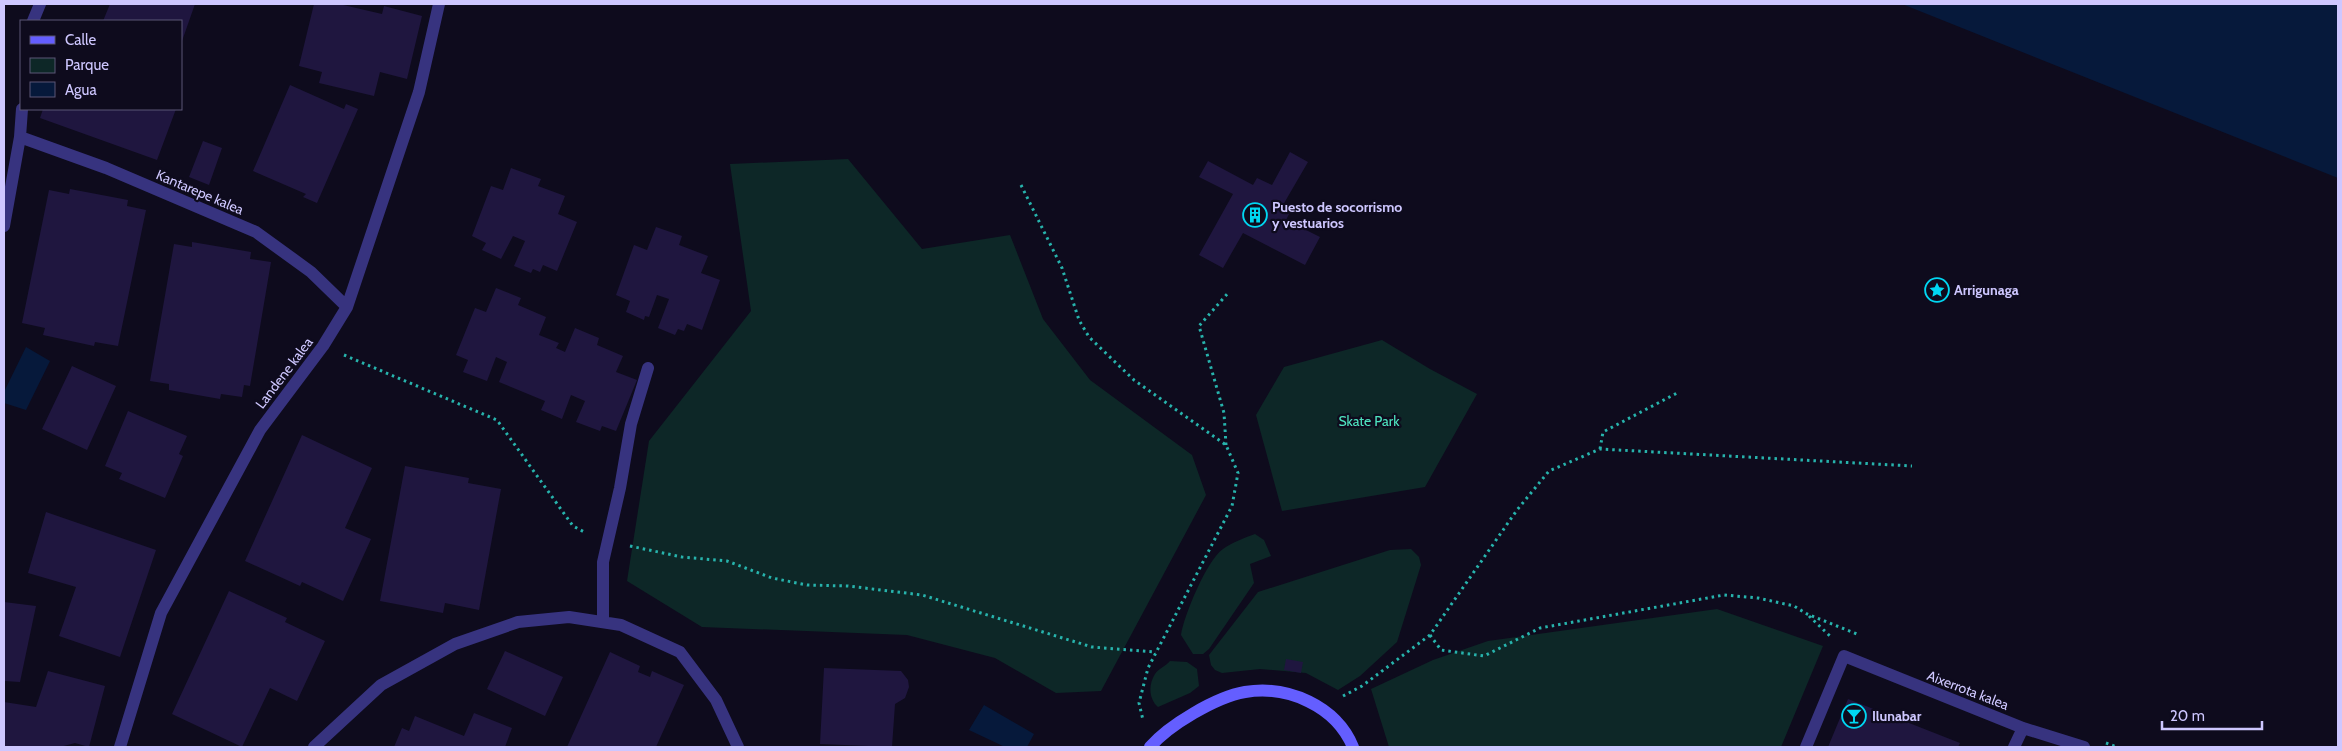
<svg xmlns="http://www.w3.org/2000/svg" width="2342" height="751" font-family="Cabin,sans-serif">
<rect width="100%" height="100%" fill="#0e0b1d"/>
<path fill="#0d2727" d="M848 159 922 249 1010 235 1043 319 1090 380 1192 455 1206 495 1101 691 1056 693 995 658 907 635 702 627 627 581 649 441 751 311 730 164Z
M1382 340 1430 369 1477 394 1425 487 1282 511 1256 415 1284 367Z
M1255 534 1264 540 1271 556 1250 564 1254 583 1209 649 1203 654H1193L1181 635C1184 615 1207 560 1223 549 1233 542 1244 538 1255 534Z
M1411 549 1419 557 1421 565 1397 642 1360 676 1338 690 1306 673 1260 669 1222 673 1215 670 1211 665 1209 655 1258 592 1390 550Z
M1717 609 1823 646 1781 747H1389L1371 689 1433 660 1488 641Z
M1170 661 1187 662 1197 669 1199 686 1190 693 1158 707C1149 699 1148 685 1155 674 1158 669 1166 666 1170 661Z"/>
<path fill="#06193b" d="M1902 4H2338V178Z
M26 347 50 361 26 410 4 403V392Z
M984 705 1034 734 1027 747H1005L969 730Z"/>
<path fill="#1f163f" d="M110 4H195L182 41 181 21H103Z
M314 4H339L382 14 384 6 422 16 407 79 380 72 374 96 319 83 322 72 299 66Z
M290 85 344 109 346 104 358 109 317 203 303 197 306 194 253 171Z
M43 109H176L157 160 40 118Z
M203 141 222 148 209 185 189 177Z
M1290 152 1308 162 1283 205 1291 210 1286 220 1320 237 1305 265 1243 233 1223 268 1199 255 1233 194 1199 177 1208 161 1253 185 1257 178 1272 185Z
M511 168 541 179 538 186 565 196 558 214 577 222 557 271 543 265 540 272 533 269 531 273 514 266 525 241 513 236 501 259 482 250 486 243 472 236 491 186 503 190Z
M70 189 128 200 127 206 146 210 118 346 95 342 94 346 43 335 45 328 22 323 49 190 69 194Z
M656 227 682 236 679 245 708 256 701 273 720 280 702 330 687 324 684 331 678 329 675 335 658 328 669 299 657 295 649 317 645 316 644 320 626 312 630 301 616 295 634 245 647 250Z
M192 242 251 252 250 259 271 262 250 386 244 385 242 397 221 394 220 399 169 390V384L150 381 174 244 192 247Z
M496 288 521 298 518 305 546 317 539 335 559 343 556 348 565 352 575 328 599 338 597 345 623 356 616 372 637 380 616 431 602 426 600 431 576 422 585 401 571 395 562 419 541 410 545 401 499 382 507 362 496 357 487 381 463 372 468 360 456 355 475 308 486 312Z
M72 366 116 386 87 450 42 429Z
M128 411 187 436 179 454 183 456 165 498 119 479 122 473 105 466Z
M302 435 372 468 345 528 371 539 343 601 302 582 300 586 245 561Z
M405 466 469 478 468 483 501 489 479 610 445 603 443 613 380 601Z
M46 512 156 550 120 657 59 636 76 587 28 573Z
M229 591 287 618 285 622 325 641 297 701 270 688 242 747 172 714Z
M4 602 36 606 20 682 4 681Z
M505 651 563 677 545 716 487 689Z
M610 652 640 666 638 672 650 677 652 671 684 685 656 747H567Z
M1286 659 1303 662 1301 673 1284 670Z
M824 668 901 671 908 680 909 687 905 698 895 704 892 747 820 744Z
M48 671 105 686 89 747 75 743 60 747H4V702L36 707Z
M1848 699 1960 743 1958 747H1828Z
M474 713 512 728 505 747H394L402 728 409 731 415 716 464 736Z"/>
<g fill="none" stroke-linecap="round" stroke-linejoin="round">
<path stroke="#27b3ac" stroke-width="3" stroke-dasharray="2.5 4" stroke-linecap="butt" d="M1021 185 1062 268 1079 320 1089 337 1134 380 1226 445 1238 473 1232 506 1148 668 1139 703 1143 720
M344 355 497 420 573 526 586 533
M1226 445 1224 413 1199 326 1228 293
M1600 449 1603 432 1679 392
M630 546 682 557 727 561 772 578 807 585 848 586 922 595 1092 647 1156 652
M1809 616 1832 638
M1430 635 1441 650 1484 656 1540 628 1724 595 1758 598 1794 606 1807 614 1857 634
M1343 696 1362 686 1430 635 1517 510 1549 471 1600 449 1912 466
M2106 743 2117 747"/>
<path stroke="#37337f" stroke-width="12" d="M33 21 40 4
M20 137 106 168 256 232 311 272 347 307
M4 226 20 137 22 109
M603 622V562L620 488 631 424 648 368
M120 747 161 613 260 430 323 346 347 307 419 92 439 4
M314 747 381 685 455 644 518 622 569 617 621 625 680 652 716 700 738 747
M1806 747 1844 656 2023 728 2084 747
M2014 747 2023 728"/>
<path stroke="#645eff" stroke-width="12" d="M1150 747C1169 725 1216 697 1245 692 1288 685 1336 706 1353 747"/>
</g>
<defs>
<g id="building-ring" transform="scale(1.25)"><circle r="9.5" fill="#0e0b1d" stroke="#00d7f2" stroke-width="1.5"/><path d="M-4-6H4V6H1V3H-1V6H-4ZM-2.5-4.3h1.7v1.8h-1.7ZM.8-4.3h1.7v1.8H.8ZM-2.5-1h1.7V.8h-1.7ZM.8-1h1.7V.8H.8Z" fill="#00d7f2"/></g>
<g id="sight-ring" transform="scale(1.25)"><circle r="9.5" fill="#0e0b1d" stroke="#00d7f2" stroke-width="1.5"/><path d="M0-6L1.8-2.2L6-1.7L2.9 1.2L3.7 5.4L0 3.3L-3.7 5.4L-2.9 1.2L-6-1.7L-1.8-2.2Z" fill="#00d7f2"/></g>
<g id="bar-ring" transform="scale(1.25)"><circle r="9.5" fill="#0e0b1d" stroke="#00d7f2" stroke-width="1.5"/><path d="M-6-5H6L.8 .8V4.5H3.5V6h-7V4.5H-.8V.8Z" fill="#00d7f2"/></g>
</defs>
<g fill-rule="evenodd">
<use href="#building-ring" x="1255" y="215"/>
<use href="#sight-ring" x="1937" y="290"/>
<use href="#bar-ring" x="1854" y="716"/>
</g>
<g text-anchor="middle" stroke-width="4.5" stroke-linejoin="round" paint-order="stroke">
<g font-size="14" fill="#cec7ff" stroke="#0e0b1d">
<text transform="translate(200 192) rotate(23)" y="5">Kantarepe kalea</text>
<text transform="translate(284 373) rotate(-53)" y="5">Landene kalea</text>
<text transform="translate(1968 690) rotate(21)" y="5">Aixerrota kalea</text>
</g>
<g font-size="14" font-weight="bold" fill="#cec7ff" stroke="#0e0b1d" text-anchor="start">
<text x="1272" y="212">Puesto de socorrismo<tspan x="1272" dy="16">y vestuarios</tspan></text>
<text x="1954" y="295">Arrigunaga</text>
<text x="1872" y="721">Ilunabar</text>
</g>
<g font-size="14" fill="#4ee4c0" stroke="#0e0b1d">
<text x="1369" y="426">Skate Park</text>
</g>
</g>
<rect width="2342" height="751" fill="none" stroke="#cec7ff" stroke-width="10"/>
<rect x="20" y="20" width="162" height="90" fill="#0e0b1d" stroke="#5b5677"/>
<rect x="30" y="36" width="25" height="8" fill="#645eff" stroke="#5b5677"/>
<text x="65" y="45" font-size="15" fill="#cec7ff">Calle</text>
<rect x="30" y="58" width="25" height="15" fill="#0d2727" stroke="#5b5677"/>
<text x="65" y="70" font-size="15" fill="#cec7ff">Parque</text>
<rect x="30" y="82" width="25" height="15" fill="#06193b" stroke="#5b5677"/>
<text x="65" y="95" font-size="15" fill="#cec7ff">Agua</text>
<path d="M2162 721v8h100v-8" fill="none" stroke="#cec7ff" stroke-width="2.5"/>
<text x="2170" y="721" font-size="15" fill="#cec7ff" stroke="#0e0b1d" stroke-width="4" paint-order="stroke">20 m</text>
</svg>
